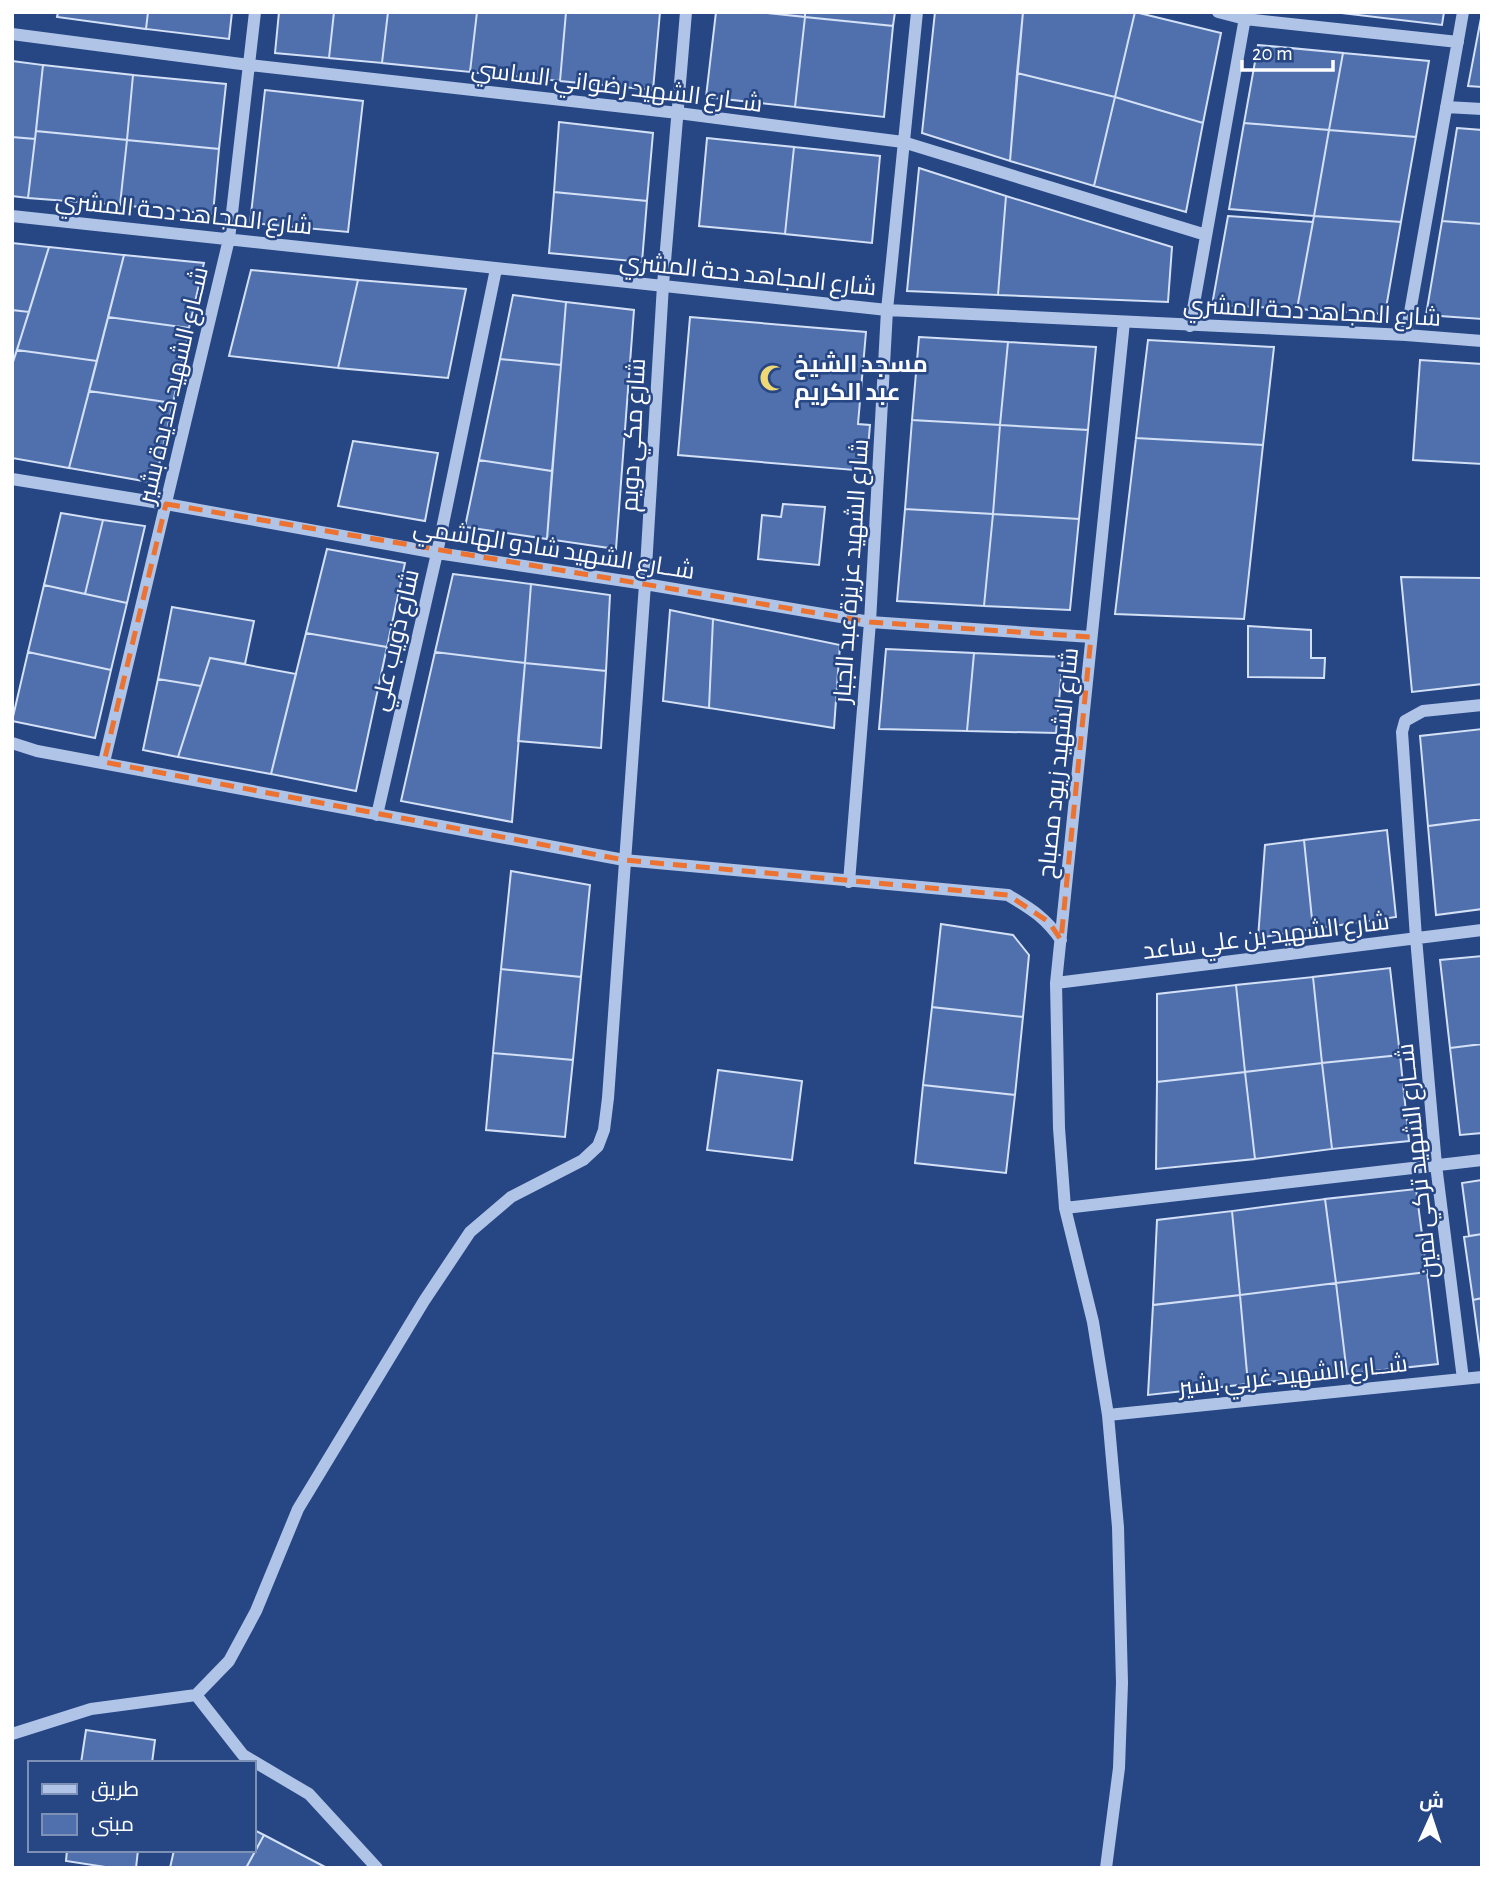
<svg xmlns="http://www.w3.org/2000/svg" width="1494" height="1880" font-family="'Alegreya Sans',Cairo,sans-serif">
<rect width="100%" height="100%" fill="#264684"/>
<path fill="#4f70ac" stroke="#d3e0f6" stroke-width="2" d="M58 12H148L146 29 57 17Z
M148 12H232L229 39 146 29Z
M279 12H334L329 58 275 53Z
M334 12H388L382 63 329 58Z
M388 12H477L470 72 382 63Z
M477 12H566L560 81 470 72Z
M566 12H660L653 90 560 81Z
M716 12H758L805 17 795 107 706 97Z
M758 12H805V17Z
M805 12H895L893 26 805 17Z
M935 12H1023L1010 161 922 133Z
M1023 12H1135L1115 97 1017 73Z
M1135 12 1221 33 1203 123 1115 97Z
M1333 12H1444L1442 25Z
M1482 13V87L1468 86Z
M805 17 893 26 884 117 795 107Z
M1258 45 1343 53 1329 130 1244 123Z
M1343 53 1429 61 1416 137 1329 130Z
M12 61 43 65 35 139 12 137Z
M43 65 133 75 127 140 36 131Z
M1017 73 1115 97 1094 186 1010 161Z
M133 75 226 84 219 149 127 140Z
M265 90 363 101 348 232 250 223Z
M1115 97 1203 123 1186 212 1094 186Z
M559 122 653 133 647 201 554 192Z
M1244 123 1329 130 1314 216 1229 209Z
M1457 128 1482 130V224L1442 221Z
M1329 130 1416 137 1401 222 1314 216Z
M36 131 127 140 120 205 28 198Z
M12 137 35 139 28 198 12 196Z
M707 138 794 147 785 234 699 226Z
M127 140 219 149 213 214 120 205Z
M794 147 880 156 872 243 785 234Z
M919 168 1006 196 998 295 907 291Z
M554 192 647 201 642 262 549 253Z
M1006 196 1172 247 1168 302 998 295Z
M1228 216 1313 222 1297 309 1212 305Z
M1314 216 1401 222 1385 314 1297 309Z
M1442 221 1482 224V319L1426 315Z
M12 243 49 247 29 312 12 310Z
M49 247 124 255 97 361 17 350Z
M124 255 204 263 189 328 108 317Z
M251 270 358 280 338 368 229 356Z
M358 280 466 289 448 378 338 368Z
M513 295 566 302 561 365 500 359Z
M566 302 634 310 616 549 547 539Z
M12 310 29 312 12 365Z
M108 317 189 328 173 403 89 391Z
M690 317 866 332 858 424 870 425 866 471 678 455Z
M919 337 1008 342 1000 425 912 420Z
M1148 340 1274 347 1263 445 1136 438Z
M1008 342 1096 347 1088 430 1000 425Z
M17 350 97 361 69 468 12 458V365Z
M500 359 561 365 552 471 479 460Z
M1420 360 1482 364V464L1413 460Z
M89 391 173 403 155 483 69 468Z
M912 420 1000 425 993 514 905 509Z
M1000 425 1088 430 1079 519 993 514Z
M1136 438 1263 445 1244 619 1115 614Z
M353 441 438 453 425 521 338 506Z
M479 460 552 471 547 539 465 527Z
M783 504 825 507 819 565 758 559 762 515 781 517Z
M905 509 993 514 984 606 897 601Z
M61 513 103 520 85 594 44 585Z
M993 514 1079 519 1070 610 984 606Z
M103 520 145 526 127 603 85 594Z
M327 549 405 563 387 647 306 633Z
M453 574 531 584 525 663 435 652Z
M1401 577 1482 578V684L1412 692Z
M531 584 610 595 606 671 525 663Z
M44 585 127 603 111 670 28 652Z
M172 607 254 621 245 664 210 658 201 686 158 679Z
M670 610 713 619 709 708 663 701Z
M713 619 840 645 834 728 709 708Z
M1248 626 1311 630V658H1325L1324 678 1248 677Z
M306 633 387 647 356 791 271 774Z
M886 649 974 653 967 731 879 729Z
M28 652 111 670 95 738 12 721Z
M435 652 525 663 512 822 401 801Z
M974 653 1063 657 1056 733 967 731Z
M210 658 296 674 271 774 178 757Z
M525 663 606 671 601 748 518 741Z
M158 679 201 686 178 757 143 750Z
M1482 729V819L1428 826 1420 736Z
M1482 819V909L1436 915 1428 826Z
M1387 830 1396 917 1313 929 1304 840Z
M1304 840 1313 929 1258 938 1265 845Z
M511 871 590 885 581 977 501 969Z
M941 924 1013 935 1029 955 1023 1017 932 1007Z
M1482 956V1044L1450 1048 1440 960Z
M1390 968 1400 1055 1322 1063 1313 977Z
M501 969 581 977 573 1060 493 1053Z
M1313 977 1322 1063 1245 1072 1236 985Z
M1236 985 1245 1072 1157 1082V994Z
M932 1007 1023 1017 1015 1095 923 1085Z
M1482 1044V1133L1460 1135 1450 1048Z
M493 1053 573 1060 565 1137 486 1130Z
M1400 1055 1409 1141 1332 1149 1322 1063Z
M1322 1063 1332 1149 1255 1159 1245 1072Z
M718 1070 802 1081 792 1160 707 1150Z
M1245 1072 1255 1159 1156 1169 1157 1082Z
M923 1085 1015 1095 1006 1173 915 1163Z
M1482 1180V1234L1469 1236 1462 1183Z
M1416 1189 1427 1272 1336 1283 1325 1199Z
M1325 1199 1336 1283 1240 1295 1232 1211Z
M1232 1211 1240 1295 1153 1305 1157 1220Z
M1482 1234V1298L1473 1300 1464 1237Z
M1427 1272 1438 1364 1347 1374 1336 1283Z
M1336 1283 1347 1374 1248 1384 1240 1295Z
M1240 1295 1248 1384 1148 1395 1153 1305Z
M1482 1298V1359H1481L1473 1300Z
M86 1730 155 1740 152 1763H81Z
M254 1830 264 1835 246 1868H170L174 1850H254Z
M264 1835 327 1868H246Z
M67 1850H138L136 1868H112L66 1861Z"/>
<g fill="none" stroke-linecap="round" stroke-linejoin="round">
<path stroke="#b0c4e7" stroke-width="12" d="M1218 12 1245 19 1458 42
M12 34 249 65 678 113 903 142 1206 235
M1446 107 1482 109
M12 216 887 310 1406 335 1482 341
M1190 326 1246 12
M1406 335 1463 12
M12 479 166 504 437 553 645 584 870 622 1091 637
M12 743 37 751 624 860 1008 895C1031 909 1045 917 1061 940
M104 762 229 239 255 12
M377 815 437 553 496 269
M849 882 870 622 887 310 917 12
M1056 983 1482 930
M1065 1208 1482 1160
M1463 1379 1436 1165 1416 938 1402 732 1405 721 1423 711 1482 705
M1108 1415 1482 1377
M196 1695 243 1755 309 1794 377 1868
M12 1734 91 1709 196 1695 229 1661 256 1611 298 1509 424 1301 470 1232 511 1197 583 1160 598 1146 604 1130 608 1098 645 584 663 285 686 12
M1106 1868 1119 1768 1122 1683 1118 1527 1108 1415 1093 1322 1065 1208 1059 1128 1056 983 1124 322"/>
</g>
<path fill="none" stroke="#eb7230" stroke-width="5" stroke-dasharray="14 9" stroke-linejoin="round" d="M166 504 870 622 1091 637 1061 940 1049 922 1008 895 624 860 104 762Z"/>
<defs>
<g id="mosque-bare" transform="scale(2.1)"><path d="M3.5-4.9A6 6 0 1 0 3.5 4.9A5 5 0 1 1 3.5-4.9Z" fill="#f0d875" stroke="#264684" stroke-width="2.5" paint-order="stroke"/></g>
</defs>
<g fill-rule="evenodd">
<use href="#mosque-bare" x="773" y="378"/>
</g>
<g text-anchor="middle" stroke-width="5" stroke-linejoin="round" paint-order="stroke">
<g font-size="24" fill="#fff" stroke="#264684">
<text transform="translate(617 86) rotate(7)" y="8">شــارع الشهيد رضواني الساسي</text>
<text transform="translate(184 213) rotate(6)" y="8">شارع المجاهد دحة المشري</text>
<text transform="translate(748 274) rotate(6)" y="8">شارع المجاهد دحة المشري</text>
<text transform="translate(1312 311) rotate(3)" y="8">شارع المجاهد دحة المشري</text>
<text transform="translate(173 385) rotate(-77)" y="8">شــارع الشهيد كديدة بشير</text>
<text transform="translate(633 435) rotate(-87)" y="8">شارع مكي دويم</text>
<text transform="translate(554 549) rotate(9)" y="8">شــارع الشهيد شادو الهاشمي</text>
<text transform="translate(851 571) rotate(-86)" y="8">شارع الشهيد عزيزة عبد الجبار</text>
<text transform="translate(395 640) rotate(-77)" y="8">شارع ذويب علي</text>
<text transform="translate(1058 763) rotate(-84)" y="8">شارع الشهيد زيود مصباح</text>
<text transform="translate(1266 936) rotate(-7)" y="8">شارع الشهيد بن علي ساعد</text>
<text transform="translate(1417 1161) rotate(-96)" y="8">شــارع الشهيد تركي لمين</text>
<text transform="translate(1293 1375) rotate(-6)" y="8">شــارع الشهيد غربي بشير</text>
</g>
<g font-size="24" font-weight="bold" fill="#fff" stroke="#264684" text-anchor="start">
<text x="794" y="372">مسجد الشيخ<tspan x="794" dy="28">عبد الكريم</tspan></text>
</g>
</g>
<rect width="1494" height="1880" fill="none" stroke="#ffffff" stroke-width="28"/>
<rect x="28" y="1761" width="228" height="91" fill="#264684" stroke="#7d90b5" stroke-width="2"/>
<rect x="42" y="1784" width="35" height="10" fill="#b0c4e7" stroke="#7d90b5" stroke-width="2"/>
<text x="91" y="1796" font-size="21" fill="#ffffff">طريق</text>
<rect x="42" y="1814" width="35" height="21" fill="#4f70ac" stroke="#7d90b5" stroke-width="2"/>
<text x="91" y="1831" font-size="21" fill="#ffffff">مبنى</text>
<g transform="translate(1431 1817) rotate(3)" stroke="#264684" stroke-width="5" paint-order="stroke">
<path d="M0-5L12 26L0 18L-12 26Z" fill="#ffffff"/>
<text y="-10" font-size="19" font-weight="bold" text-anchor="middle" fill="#ffffff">ش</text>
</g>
<path d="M1242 60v10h91v-10" fill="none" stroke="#ffffff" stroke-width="3.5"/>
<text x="1252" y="60" font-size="21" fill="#ffffff" stroke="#264684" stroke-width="5" paint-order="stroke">20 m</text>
</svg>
